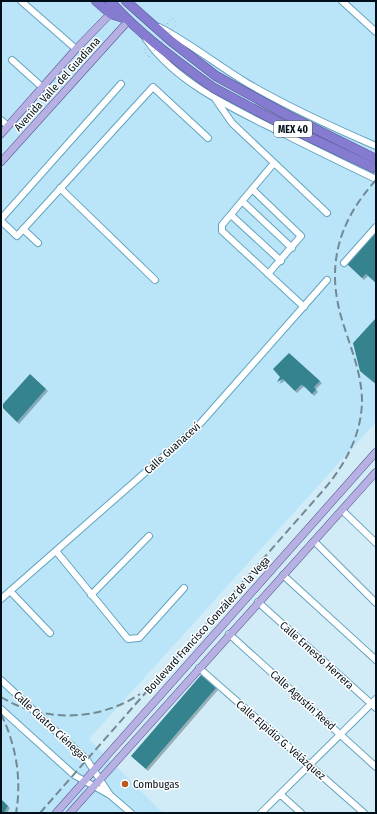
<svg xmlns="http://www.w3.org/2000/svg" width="377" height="814" font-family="'Fira Sans Condensed',sans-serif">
<defs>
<filter id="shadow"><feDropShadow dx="2" dy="2" stdDeviation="0" flood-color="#0004"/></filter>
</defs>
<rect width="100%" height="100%" fill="#d2ecf7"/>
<path fill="#bae5f9" d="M1 1H376V422L89 739 163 813H1Z"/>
<path fill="#35838e" filter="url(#shadow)" d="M376 231V283L366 274 362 278 346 263Z
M376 318V384L360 371 353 343Z
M289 353 320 381 314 387 316 390 312 394 304 386 301 385 295 391 283 379 277 382 280 377 273 369Z
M30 374 46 389 17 422 3 408V404Z
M201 675 216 688 146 769 131 756Z
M1 799 8 806 4 813H1Z"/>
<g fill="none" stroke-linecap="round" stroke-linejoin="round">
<g stroke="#63a3bf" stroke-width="8">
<path id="minor" d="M21 1 76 49
M342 1 376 32
M159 27C190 43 217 65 247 83 288 107 332 127 376 146
M146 39C176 83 234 109 280 132 312 148 344 164 376 179
M12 60 42 87
M216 100 232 123 327 213
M1 120 8 126
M274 163 222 225V231L304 307
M60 188 155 280
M252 189 301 236 268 274
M242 201 292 248
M231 215 281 261
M1 219 121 84
M1 221 17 236 153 87 208 138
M23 229 38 243
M344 263 376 227
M342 510 376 543
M314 541 376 603
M56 551 128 639 139 638 184 588
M283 575 376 660
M10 591 50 633
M91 595 149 536
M1 599 198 426 327 280
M258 602 376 708
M229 634 376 767
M199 668 364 813
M1 680 87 760 110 795
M1 709 74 775 110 795 131 813
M280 794 301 813
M261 813 376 699"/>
</g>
<g stroke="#565691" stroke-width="8">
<path id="major" d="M1 134 76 49 113 11
M1 162 129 20
M56 813 376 452
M70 813 376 472"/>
</g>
<g stroke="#565691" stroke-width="10">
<path id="highway" d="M96 1 111 14 127 19
M110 1C139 34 177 61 212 87
M126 1 171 41 216 76"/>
</g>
<path stroke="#90a7b2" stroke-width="1" stroke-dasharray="1 3" stroke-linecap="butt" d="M167 24 172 18 177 24
M145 49 144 51 149 57"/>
<use href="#minor" stroke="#fff" stroke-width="6"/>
<use href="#major" stroke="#b6b0e3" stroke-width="7"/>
<use href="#highway" stroke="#857cd1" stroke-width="9"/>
<path stroke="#728892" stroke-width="2" stroke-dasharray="8 4" stroke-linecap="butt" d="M1 697C43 723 100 721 140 694
M1 714C16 745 22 779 16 813
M40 813 320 494C343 468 361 438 362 402 362 374 351 349 343 323 325 267 338 222 376 180"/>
<g stroke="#565691" stroke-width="10" stroke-linecap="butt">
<path id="highway-bridge" d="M216 76 285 114 376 159
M212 87 280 123 376 169"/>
</g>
<path stroke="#90a7b2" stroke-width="1" stroke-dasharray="1 3" stroke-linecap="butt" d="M149 57 177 24"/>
<use href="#highway-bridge" stroke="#857cd1" stroke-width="9"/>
</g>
<circle fill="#ba581d" stroke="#fff" stroke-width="1.5" cx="125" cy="784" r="4"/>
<g text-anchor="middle" stroke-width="3" stroke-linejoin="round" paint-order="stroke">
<rect fill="#fff" stroke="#4c585f" stroke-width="1" x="274" y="121" width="38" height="16" rx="3"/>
<g font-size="10" font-weight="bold" fill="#00101a">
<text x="293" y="133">MEX 40</text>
</g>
<g font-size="11" fill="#00101a" stroke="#fff">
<text transform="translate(57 84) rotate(-48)" y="4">Avenida Valle del Guadiana</text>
<text transform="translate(172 448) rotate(-42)" y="4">Calle Guanaceví</text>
<text transform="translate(207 625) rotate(-48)" y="4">Boulevard Francisco González de la Vega</text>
<text transform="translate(317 655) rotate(42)" y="4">Calle Ernesto Herrera</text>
<text transform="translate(303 700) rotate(42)" y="4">Calle Agustín Reed</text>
<text transform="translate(51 726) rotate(43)" y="4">Calle Cuatro Ciénegas</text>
<text transform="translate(281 740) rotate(41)" y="4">Calle Elpidio G. Velázquez</text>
</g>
<g font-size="11" fill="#00101a" stroke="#fff" text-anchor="start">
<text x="133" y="788">Combugas</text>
</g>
</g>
<rect width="377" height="814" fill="none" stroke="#00101a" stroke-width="4"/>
</svg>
